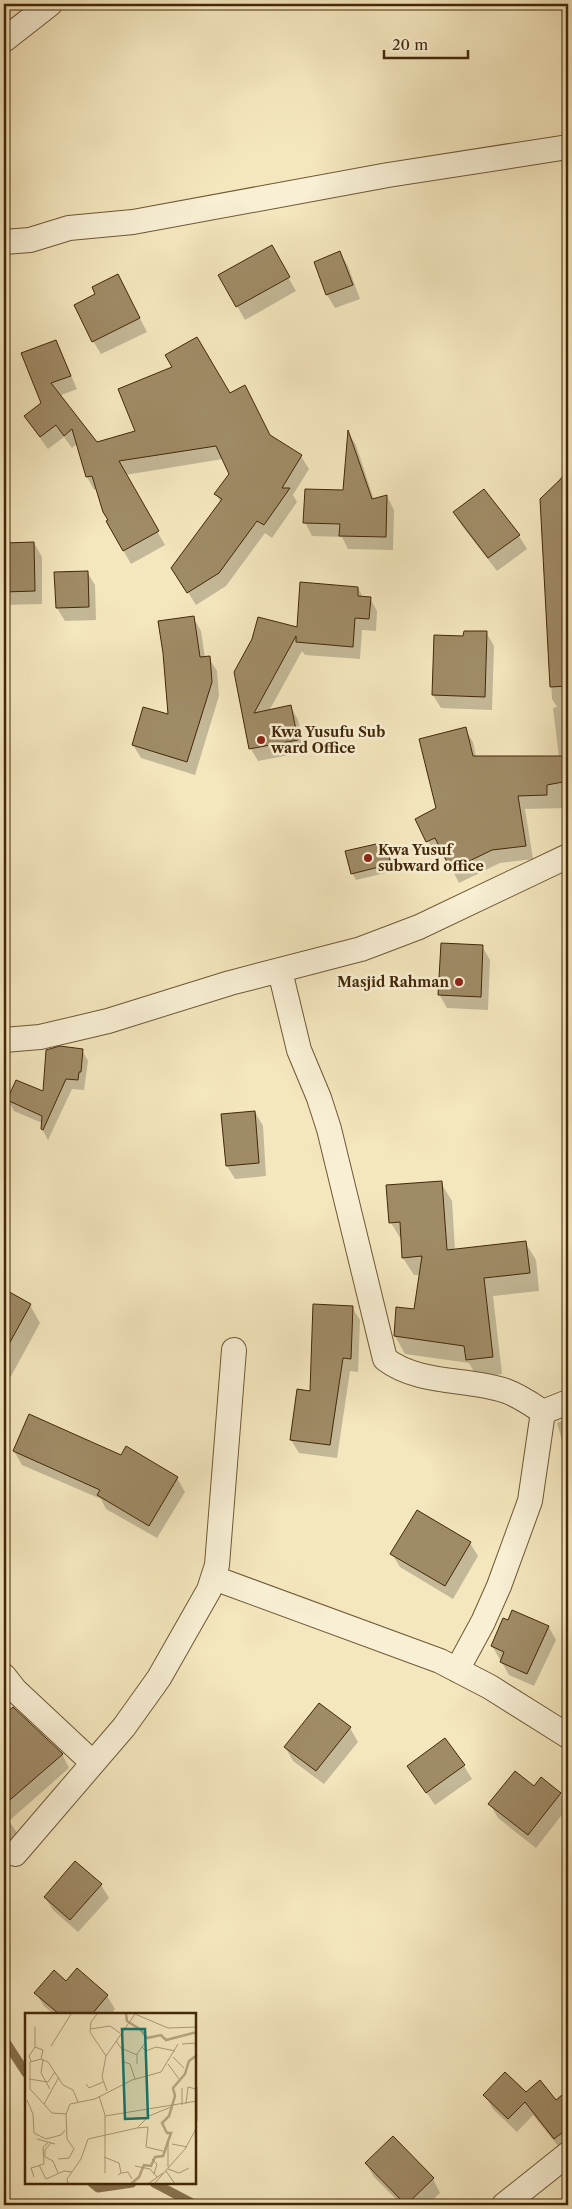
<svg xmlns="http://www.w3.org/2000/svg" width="572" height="2209" font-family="'Libre Caslon Text',serif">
<rect width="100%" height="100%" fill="#f4e6bd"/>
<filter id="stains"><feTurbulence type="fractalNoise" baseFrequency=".004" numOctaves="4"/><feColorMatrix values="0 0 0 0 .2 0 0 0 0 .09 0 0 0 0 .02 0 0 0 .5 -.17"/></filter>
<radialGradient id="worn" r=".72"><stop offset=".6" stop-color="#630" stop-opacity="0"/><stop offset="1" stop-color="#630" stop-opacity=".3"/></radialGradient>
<path fill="#0003" d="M271 247 296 291 245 320 220 276Z
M340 253 348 266 360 299 335 308 327 295 315 262Z
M118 276 147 332 101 354 93 341 97 295Z
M56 341 77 389 59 396 96 443 137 432 245 386 271 437 301 456 309 469 293 495 297 502 272 538 265 533 226 586 196 605 181 581 221 503 216 494 231 474 223 459 125 475 165 545 131 564 107 522 109 521 98 489 94 490 87 477 77 444 72 448 64 437 48 449 25 417 42 403Z
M349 434 356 445 374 500 387 496 394 510 393 550 348 549 342 537 312 536 305 522 344 491Z
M4 457 10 479 4 481Z
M568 466V567L558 577 568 576V808L525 809 533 859 500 863 459 883 443 851 435 854 428 841 465 729 473 742 476 757H559L553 708 557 707 552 699 545 577 555 486Z
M454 513 519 536 527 549 497 571 462 526Z
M34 543 42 557V604L4 605V544Z
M87 572 95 585 96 620 65 621 57 608Z
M358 588 363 597 370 598 377 611 376 631 362 630 360 659 305 655 302 651 269 711 291 707 298 720 305 752 258 761 251 749 236 672Z
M193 617 201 631 205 658H209L217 671 219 696 195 775 141 758 133 745 169 716Z
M486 632 494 646 492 710 441 708 433 695Z
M385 843 389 850 394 871 356 880 352 873Z
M482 946 490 960 488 1010 447 1008 439 994Z
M82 1050 88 1061 84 1090 72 1089 48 1140 42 1129V1123L14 1111 8 1100 44 1093Z
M255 1112 263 1126 266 1176 235 1179 227 1166Z
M441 1183 452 1201 455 1250 525 1242 536 1260 539 1291 493 1296 502 1374 477 1377 469 1363 405 1354 395 1336 416 1311 420 1275H414L403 1258 402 1241 391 1223 388 1186Z
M4 1291 30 1305 40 1323 4 1389Z
M352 1307 360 1320 358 1372 350 1371 337 1458 299 1453 291 1440Z
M568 1418V1461L557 1423Z
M127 1448 177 1478 185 1492 157 1538 106 1509 101 1499 22 1465 14 1451 122 1456Z
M470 1543 478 1556 453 1599 400 1567 392 1554Z
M549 1627 556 1640 534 1686 509 1675 492 1646Z
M13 1708 62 1754 69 1768 9 1821 23 1842 4 1858V1716Z
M350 1728 358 1742 324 1784 293 1761 285 1747Z
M408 1766H464L472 1779 435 1805Z
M541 1779 560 1794 568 1807 536 1848 498 1818 490 1804 534 1788Z
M101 1885 109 1898 78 1932 53 1910 45 1897Z
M77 1970 107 1996 115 2009 111 2014H53L44 2006 36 1993 66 1982Z
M568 2092V2147L563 2152 533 2115 517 2132 493 2109 485 2095 526 2093 556 2102Z
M393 2138 433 2179 440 2193 427 2205H402L374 2177 366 2163Z"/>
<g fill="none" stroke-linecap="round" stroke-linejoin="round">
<path stroke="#88734f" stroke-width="9" d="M4 2039 26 2073
M92 2183 98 2188 132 2183
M154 2183 196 2205"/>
</g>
<path fill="#9f8b66" stroke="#422808" d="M272 245 290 277 236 307 218 275Z
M340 251 353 285 326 295 314 262Z
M118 274 140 318 92 342 74 305 95 294 92 287Z
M197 337 230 393 245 385 270 435 302 455 282 488H290L264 525 257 521 219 573 187 593 171 568 222 499 214 494 229 474 216 446 119 461 159 531 123 551 106 521 108 520 103 512 92 476 86 477 72 429 64 436 56 425 40 437 24 416 41 403 21 353 56 340 71 376 51 383 97 442 135 431 118 389 172 367 165 355Z
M348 430 372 499 387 495 386 537 339 536 340 524 303 523 305 489 343 490Z
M568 472V686L550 687 540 499Z
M484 489 520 535 488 558 453 512Z
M34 542 35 591 4 592V543Z
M88 571 89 607 56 608 54 572Z
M300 582 358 587V596L371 597 369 619 355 618 353 647 296 642V636L254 713 291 705 298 740 249 749 234 672 252 639 258 617 297 627Z
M194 616 200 657 210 656 212 682 187 762 132 745 143 707 168 714 163 653 158 621Z
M464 631H487L485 697 432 695 434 635 463 636Z
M466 727 473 756H568V781L547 785V795L518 796 526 846 492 850 451 870 435 838 426 842 415 819 436 808 419 739Z
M385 842 391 864 351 874 345 851Z
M441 943 483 945 481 997 438 995Z
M60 1046 83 1049 81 1072H79L78 1080 66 1079 43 1130 41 1129 42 1116 7 1100 16 1080 43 1091 46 1050Z
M255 1111 259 1163 226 1166 221 1114Z
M442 1181 447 1250 526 1241 530 1273 484 1278 493 1357 466 1360 464 1346 394 1336 396 1307 414 1309 422 1256 402 1258 400 1222 389 1223 386 1185Z
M4 1289 31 1304 4 1353Z
M313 1304 353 1306 351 1359 343 1358 330 1445 290 1440 297 1389 310 1391Z
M29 1414 121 1455 126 1446 178 1477 149 1526 97 1495 100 1490 13 1451Z
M417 1510 471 1542 445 1586 390 1554Z
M512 1610 549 1626 527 1674 500 1662 504 1652 491 1646 503 1618 508 1620Z
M319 1703 351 1727 316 1771 284 1747Z
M13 1707 63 1754 4 1805V1715Z
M445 1738 465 1765 426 1793 407 1766Z
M515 1771 534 1786 541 1777 561 1793 528 1835 488 1804Z
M75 1861 102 1884 70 1920 44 1897Z
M77 1968 108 1995 92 2014H59L34 1993 54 1970 66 1981Z
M505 2072 526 2092 540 2080 556 2100 568 2090V2128L554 2139 525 2102 508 2119 483 2095Z
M393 2136 434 2178 406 2205 365 2163Z"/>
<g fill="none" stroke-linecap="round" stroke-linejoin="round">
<g stroke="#6e5835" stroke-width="26">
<path id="minor" d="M4 40 50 4
M4 242 30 240 69 228 133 222 388 175 568 147
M280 971 299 1050 319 1098 329 1129 385 1359C419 1385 468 1378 506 1391 520 1396 531 1404 543 1412
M4 1040 40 1037 108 1021 230 983 361 949 419 927 568 856
M214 1578 440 1661 490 1687 568 1736
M457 1670 483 1622 499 1586 530 1501 543 1412 568 1402
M4 1676 15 1690 93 1763
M15 1854 124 1727 159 1678 209 1590 217 1565 234 1350
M504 2205 568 2154"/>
</g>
<use href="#minor" stroke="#f8efd4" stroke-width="24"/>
</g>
<g fill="#8f2418" stroke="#f8efd4" stroke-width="2">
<circle cx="261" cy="740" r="5"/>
<circle cx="368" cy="858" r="5"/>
<circle cx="459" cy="982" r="5"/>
</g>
<g text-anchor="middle" stroke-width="5" stroke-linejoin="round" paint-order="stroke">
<g font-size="14" font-weight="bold" fill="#422808" stroke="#f8efd4" text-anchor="start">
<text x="271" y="737">Kwa Yusufu Sub<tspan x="271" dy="16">ward Office</tspan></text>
<text x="378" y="855">Kwa Yusuf<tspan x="378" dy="16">subward office</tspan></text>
<text x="449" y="987" text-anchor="end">Masjid Rahman</text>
</g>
</g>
<g transform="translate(25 2013)">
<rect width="171" height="171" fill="#f4e6bd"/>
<path fill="none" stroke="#b7a57f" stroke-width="2.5" d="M101 1 102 8 116 17 122 25 136 22 141 27 172 19M106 171 114 164 119 152 126 153 130 144 138 143 146 120H142L137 110 144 103 150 83 148 75 160 61 164 48 172 42"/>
<path fill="none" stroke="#ad9a75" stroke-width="1" d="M72 1 66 9 65 19 81 43M110 1 143 15 172 14M10 14V34L18 37 16 46 5 49V76L27 100 41 101 45 91 70 86 107 67 136 59 153 31M65 16 85 13 95 20M91 28 96 35 112 42M157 31 172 30M26 33 46 1M117 34 121 38 131 34 150 38M148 44 159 55M16 46 23 49 38 72 48 77 53 89M18 46 16 60 25 76M6 48 4 43 10 34M99 49 105 51 110 66M112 51V41L120 30M143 51 154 66M4 66 23 69 30 59M61 71 64 75 78 69M172 74V108M157 75V92M82 78 77 64 81 43 110 1M74 83 80 102V160M2 87 8 101 9 120 21 126 36 122 40 117M19 91 34 64M161 91 163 74 171 76M80 103 172 88M112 115 123 114 121 134 138 138M12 126 30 131M143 129V154M26 130 20 137V144L28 148 33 160M147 131 162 134M79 144 94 150 96 160 93 162M33 146 44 145 49 136 42 126 41 100M127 146 132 151 129 161M14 152 21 166 39 158 47 159M110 153 125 156 132 164M143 156 154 160 164 155M141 158 150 171M96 160 103 159 107 166M9 164 6 155 19 151 18 134 23 130M43 171 42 166 56 146 63 126 112 115 124 103 146 94M123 171 138 160M129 171 160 136 172 114"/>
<path fill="#0f766e" fill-opacity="0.15" stroke="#0f766e" stroke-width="2.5" d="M97 16H120L123 105 100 106Z"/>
<rect width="171" height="171" fill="none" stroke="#422808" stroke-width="2.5"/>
</g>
<rect width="572" height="2209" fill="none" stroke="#f4e6bd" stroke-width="20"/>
<rect x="5" y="5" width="562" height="2199" fill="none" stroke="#422808" stroke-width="2.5"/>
<rect x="10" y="10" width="552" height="2189" fill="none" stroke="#422808"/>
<path d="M384 50v8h84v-8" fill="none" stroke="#422808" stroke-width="2.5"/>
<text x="392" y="50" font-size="15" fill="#422808" stroke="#f8efd4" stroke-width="4" paint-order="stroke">20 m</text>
<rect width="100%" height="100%" filter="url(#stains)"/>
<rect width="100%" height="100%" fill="url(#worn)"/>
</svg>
